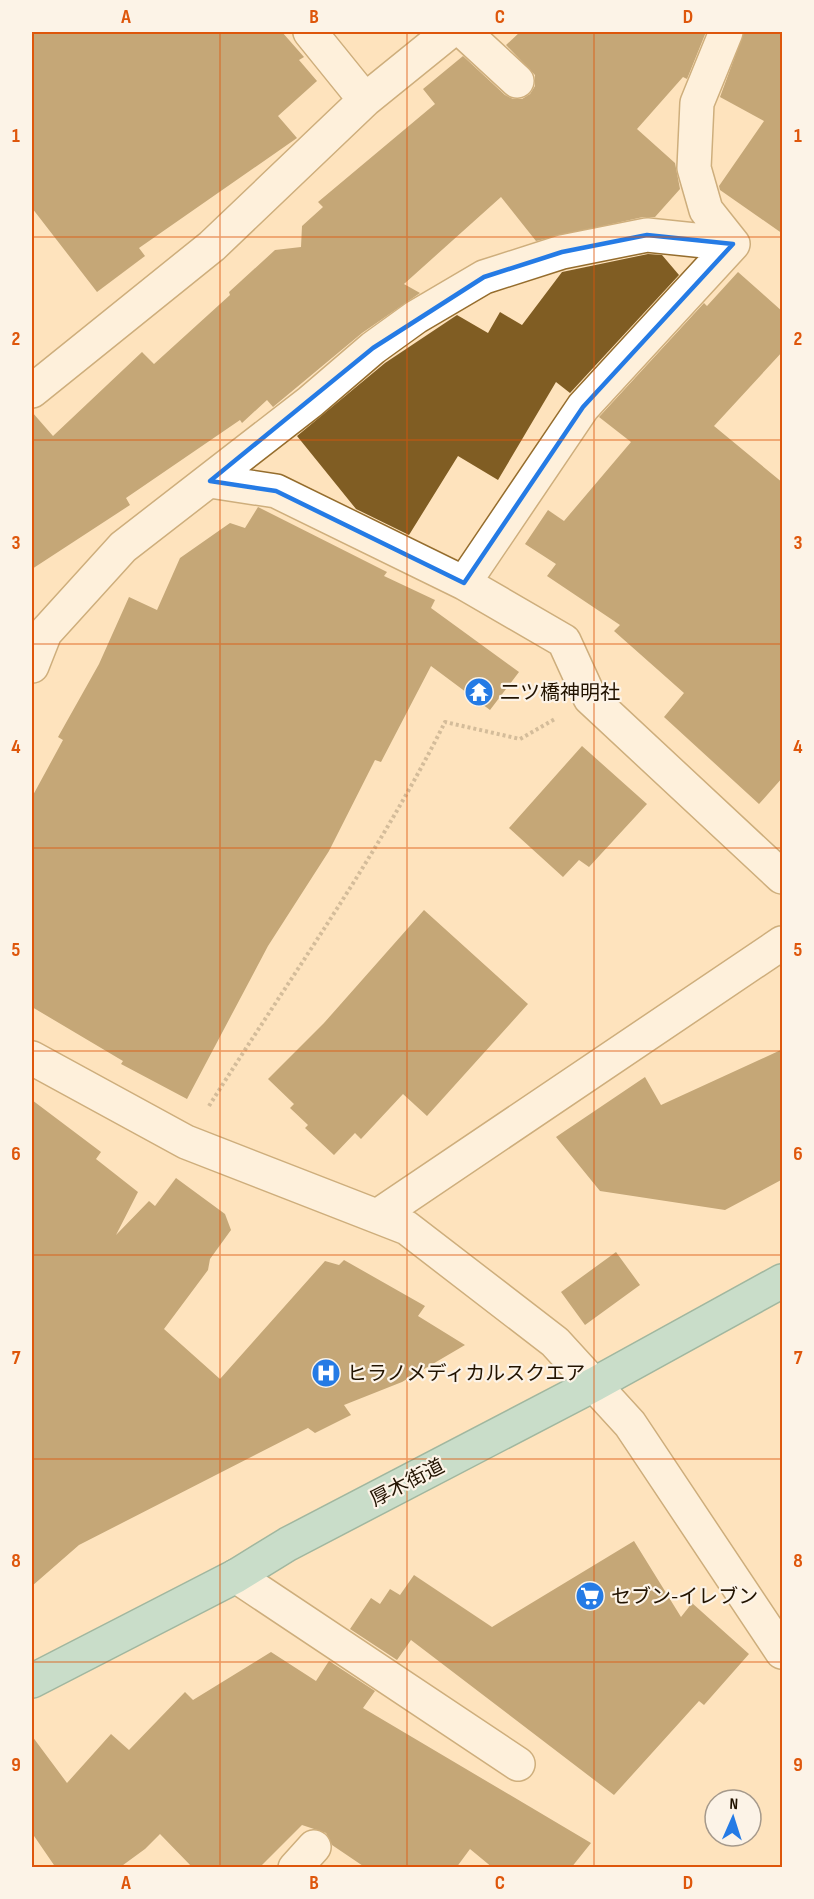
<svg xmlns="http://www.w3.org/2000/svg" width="814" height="1899" font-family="'Sofia Sans Condensed','Noto Sans JP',sans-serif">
<rect width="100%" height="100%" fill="#fee3bd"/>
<path fill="#805d23" d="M32 32H282L304 57 299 60 317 81 278 116 297 138 139 248 145 256 97 292 32 208Z
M520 32H706L687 79 683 77 637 129 675 163 680 189 655 217H643L536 241 501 197 404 284 420 293 362 333 273 407 267 400 242 423 240 420 126 498 130 505 32 569V412L53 436 142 352 154 364 230 295 229 292 275 250 301 247 302 226 323 207 318 202 435 104 423 89 463 56 505 95 513 99H522L530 94 535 86V75L506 45Z
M744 32H783V234L720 190 719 186 764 121 720 97Z
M648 254 662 255 679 275 570 393 556 382 498 480 458 456 409 535 356 509 297 436 385 363 457 315 488 333 500 312 522 325 562 272Z
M738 272 783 312V351L714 426 783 483V777L759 804 664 717 684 693 614 631 620 625 547 576 556 564 525 544 548 510 564 521 631 442 599 417 704 303 707 306Z
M258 507 387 572 384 576 435 600 431 608 519 672 490 710 431 666 381 762 375 760 329 851 268 946 187 1099 121 1064 123 1061 32 1007V797L63 740 58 737 99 664 129 597 157 610 180 558 230 523 245 528Z
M582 746 647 804 589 867 579 860 563 877 509 828Z
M424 910 528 1004 427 1116 403 1094 361 1139 355 1133 334 1155 305 1128 308 1125 290 1108 294 1104 268 1079 324 1023Z
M783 1049V1179L725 1210 600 1191 556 1137 645 1077 661 1105Z
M32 1100 101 1152 96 1159 138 1192 116 1235 149 1201 155 1206 176 1178 225 1214 231 1230 210 1259 208 1270 164 1329 220 1379 325 1261 339 1265 344 1260 425 1306 418 1316 465 1345 402 1382 344 1405 351 1415 315 1433 308 1428 79 1545 32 1586Z
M616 1252 640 1285 585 1325 561 1292Z
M634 1541 681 1617 692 1603 749 1654 704 1705 699 1701 614 1795 411 1640 397 1660 350 1629 371 1598 380 1604 390 1589 400 1595 414 1575 492 1627Z
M271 1652 316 1681 329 1661 375 1691 363 1708 591 1843 571 1868H493L470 1849 456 1868H366L332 1845 326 1833 302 1825 259 1868H193L160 1834 145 1849 119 1868H56L32 1833V1736L67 1783 111 1734 129 1750 185 1692 193 1700Z"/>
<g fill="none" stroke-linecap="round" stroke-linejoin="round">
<g stroke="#956d2d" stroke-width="36">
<path id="minor" d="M310 32 365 100
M464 32 517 81
M32 391 212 246 365 100 449 32
M210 481 276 491 464 583 564 641 590 698 782 877
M464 583 583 407 733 244
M32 666 45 633 123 547 310 402 373 348 416 317 484 277 562 252 647 235 733 244 706 210 694 168 697 103 726 32
M32 1058 186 1142 407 1228 555 1342 630 1424 782 1652
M379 1215 782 943
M236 1576 518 1764
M295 1868 314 1847"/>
</g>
<g stroke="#32807a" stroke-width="36">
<path id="major" d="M32 1681 236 1576 288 1544 595 1384 782 1281"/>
</g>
<path stroke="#a38d6f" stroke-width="4" stroke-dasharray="3 3" stroke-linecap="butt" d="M209 1106C289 979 378 856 445 722L520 739 555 719"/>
<use href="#minor" stroke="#fff" stroke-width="33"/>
<use href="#major" stroke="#89d6d7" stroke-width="33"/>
</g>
<path d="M0 0H814V1899H0ZM647 235 733 244 583 407 464 583 276 491 210 481 373 348 484 277 562 252Z" fill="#fee3bd" fill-opacity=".55" fill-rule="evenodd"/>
<path fill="none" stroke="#257be5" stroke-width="4.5" stroke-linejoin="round" d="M647 235 733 244 583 407 464 583 276 491 210 481 373 348 484 277 562 252Z"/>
<path fill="none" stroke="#de560b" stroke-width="1.5" stroke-opacity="0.55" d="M220 32V1868M407 32V1868M594 32V1868M32 237H782M32 440H782M32 644H782M32 848H782M32 1051H782M32 1255H782M32 1459H782M32 1662H782"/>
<defs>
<g id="temple-disc" transform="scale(1.5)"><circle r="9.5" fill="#257be5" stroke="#fcf3e7"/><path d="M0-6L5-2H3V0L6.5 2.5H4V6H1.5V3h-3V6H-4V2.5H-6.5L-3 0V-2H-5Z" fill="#fff"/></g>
<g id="hospital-disc" transform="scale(1.5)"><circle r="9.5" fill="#257be5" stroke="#fcf3e7"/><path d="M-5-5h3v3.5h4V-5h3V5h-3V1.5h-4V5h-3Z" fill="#fff"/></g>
<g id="supermarket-disc" transform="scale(1.5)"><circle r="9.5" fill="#257be5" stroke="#fcf3e7"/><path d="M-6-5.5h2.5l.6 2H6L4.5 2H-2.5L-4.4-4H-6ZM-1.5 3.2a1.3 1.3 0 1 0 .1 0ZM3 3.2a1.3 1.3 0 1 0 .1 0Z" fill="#fff"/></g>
</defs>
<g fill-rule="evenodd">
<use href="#temple-disc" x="479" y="692"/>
<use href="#hospital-disc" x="326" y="1373"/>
<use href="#supermarket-disc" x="590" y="1596"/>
</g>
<g text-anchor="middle" stroke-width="4.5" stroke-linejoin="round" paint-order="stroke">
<g font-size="20" fill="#221300" stroke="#fcf3e7" text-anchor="start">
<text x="500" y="699">二ツ橋神明社</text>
<text x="347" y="1380">ヒラノメディカルスクエア</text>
<text x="611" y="1603">セブン-イレブン</text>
</g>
<g font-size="20" fill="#221300" stroke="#fcf3e7">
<text transform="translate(407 1482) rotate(-27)" y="7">厚木街道</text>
</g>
</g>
<rect width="814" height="1899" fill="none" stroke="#fcf3e7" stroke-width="66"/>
<g transform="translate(733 1818) rotate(3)"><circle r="28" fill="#fcf3e7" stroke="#a5998b" stroke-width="1.5"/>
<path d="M0-4.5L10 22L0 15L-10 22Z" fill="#257be5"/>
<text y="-9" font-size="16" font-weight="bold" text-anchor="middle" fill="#221300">N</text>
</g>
<rect x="33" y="33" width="748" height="1833" fill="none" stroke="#de560b" stroke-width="2"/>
<g font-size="20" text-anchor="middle" font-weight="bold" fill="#de560b">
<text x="126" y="23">A</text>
<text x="314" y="23">B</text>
<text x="500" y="23">C</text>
<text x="688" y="23">D</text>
<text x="16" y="142">1</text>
<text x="798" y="142">1</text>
<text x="16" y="345">2</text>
<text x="798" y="345">2</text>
<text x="16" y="549">3</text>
<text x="798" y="549">3</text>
<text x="16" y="753">4</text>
<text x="798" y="753">4</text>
<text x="16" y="956">5</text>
<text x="798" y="956">5</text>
<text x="16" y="1160">6</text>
<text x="798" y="1160">6</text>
<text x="16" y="1364">7</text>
<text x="798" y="1364">7</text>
<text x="16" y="1567">8</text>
<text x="798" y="1567">8</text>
<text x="16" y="1771">9</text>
<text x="798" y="1771">9</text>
<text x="126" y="1889">A</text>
<text x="314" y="1889">B</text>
<text x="500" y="1889">C</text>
<text x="688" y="1889">D</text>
</g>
</svg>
